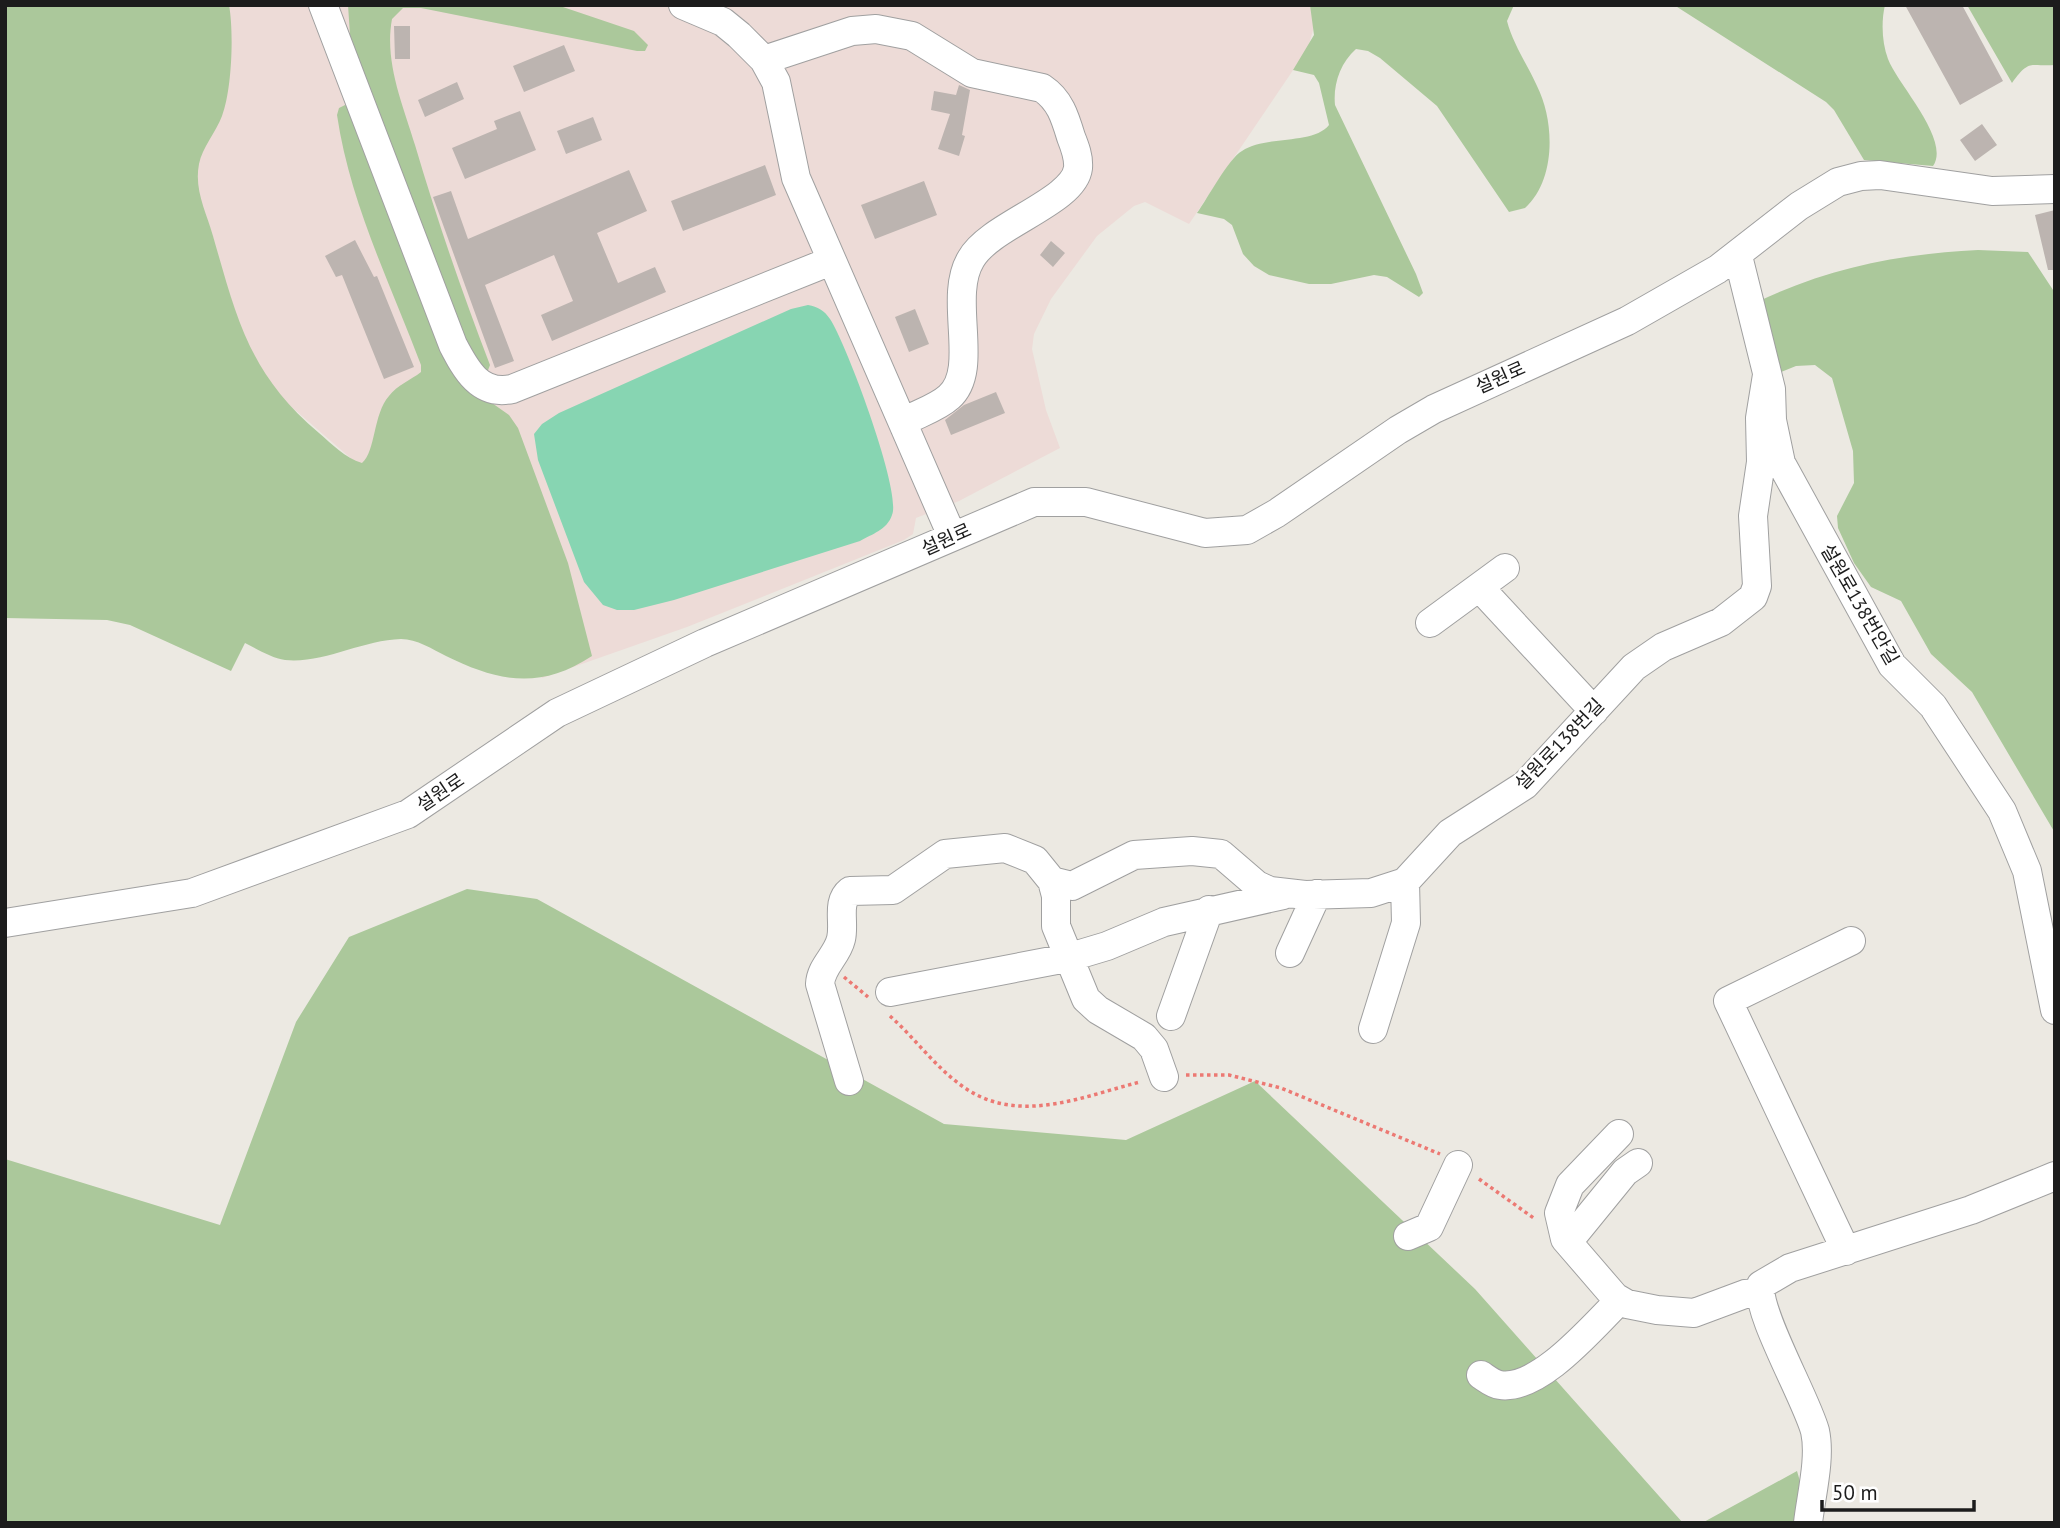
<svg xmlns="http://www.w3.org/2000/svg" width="2060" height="1528" font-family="'PT Sans','Noto Sans KR',sans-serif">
<rect width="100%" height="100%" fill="#ece9e2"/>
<path fill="#eddbd7" d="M132 5H1310L1315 23 1308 48 1189 224 1145 202 1134 206 1097 236 1051 299 1034 334 1032 349 1046 410 1060 448 959 501 916 518 913 534 904 540 687 627 542 678 496 593 399 500 280 397 262 372 247 344 230 298 212 233Z"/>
<path fill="#abc89b" d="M5 5H229C234 32 232 90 222 116 216 132 202 148 199 164 194 190 206 211 213 236 237 319 249 374 319 433 332 444 345 458 362 463 376 451 373 414 389 396 397 385 411 380 421 372V365C390 283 350 203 337 115L339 108 345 105 352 108 482 396 509 415 518 428 568 563 592 656C540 690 499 682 446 656 432 649 417 639 401 639 362 640 323 664 285 660 272 658 257 649 245 643L231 671 130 625 107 620 5 618Z
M348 5H557L634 31 648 45 645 51H637L421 8H403L392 19C384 62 403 105 415 145 437 220 462 292 490 365L487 373 475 368 351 50Z
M1310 5H1514L1507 21C1513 44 1527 64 1537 86 1555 122 1556 180 1525 208L1509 212 1437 106 1380 58 1368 51 1356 49C1340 63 1333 85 1335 105L1416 274 1423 293 1419 297 1387 277 1374 275 1331 284H1309L1269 275 1254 266 1243 254 1232 225 1224 219 1197 213C1208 198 1228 159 1242 151 1266 135 1313 145 1329 125L1319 83 1314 75 1293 70 1314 35Z
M1674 5H1885C1881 22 1882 43 1888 59 1898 85 1951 140 1933 166L1864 160 1834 110 1826 102Z
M1967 5H2055V65C2030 67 2030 58 2012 83Z
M1978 250 2028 252 2055 293V833L1972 692 1931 654 1901 601 1871 587 1854 563 1838 528 1837 516 1854 483 1853 451 1832 378 1815 365 1796 366 1776 374 1757 302C1828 268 1899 254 1978 250Z
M467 889 537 899 944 1124 1126 1140 1255 1081 1475 1289 1683 1523H5V1159L220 1225 296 1022 349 937Z
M1797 1471 1812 1523H1702Z"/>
<path fill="#87d5b2" d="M808 305C818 307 824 310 830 319 846 343 902 492 892 515 887 530 872 534 860 541L674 600 634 610H617L603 605 584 582 538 460 534 434 542 424 559 413 791 309Z"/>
<path fill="#bcb4b0" d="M1905 5H1962L2003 81 1960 105Z
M394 26H410V59H395Z
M564 45 575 71 524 92 513 66Z
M457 82 464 99 425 117 418 100Z
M959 85 970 90 962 135 965 136 959 156 938 149 950 114 931 110 934 91 956 95Z
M520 111 536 150 465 179 452 148 497 129 494 121Z
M593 117 602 140 566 154 557 131Z
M1982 124 1997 145 1975 161 1960 140Z
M765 165 776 195 683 231 671 201Z
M629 170 647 211 597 233 618 283 655 267 666 292 552 341 541 315 573 301 554 255 485 285 514 361 495 368 433 197 451 191 468 239Z
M924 181 937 215 875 239 861 205Z
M2055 210V270H2048L2035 215Z
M355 240 374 277 377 276 414 367 384 379 342 275 336 277 325 256Z
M1051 241 1065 253 1053 267 1040 255Z
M915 309 929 344 909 352 895 317Z
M996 392 1005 413 951 435 945 420 964 405Z"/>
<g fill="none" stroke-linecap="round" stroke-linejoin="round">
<g stroke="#a0a0a0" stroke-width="30">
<path id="minor" d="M323 5 453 345C466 370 480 396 512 389L831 261
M683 5 723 22 739 35 764 60 776 82 796 178 952 536
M764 60 852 31 876 29 912 36 972 73 1042 88C1060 100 1065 117 1071 137 1075 147 1079 157 1078 168 1074 202 990 225 971 259 947 298 981 369 949 397 937 408 917 414 903 422
M1738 256 1771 389 1772 420 1781 463 1892 665 1933 706 2002 811 2027 871 2055 1010
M1480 588 1594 711
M1430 623 1505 568
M1052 881 1056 896V926L1086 999 1098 1010 1144 1037 1154 1049 1164 1077
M5 923 192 893 408 814 557 713 705 643 1034 502H1086L1205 533 1247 530 1277 513 1398 430 1434 409 1627 321 1718 269 1799 206 1838 182 1861 176 1880 175 1992 191 2055 189
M1290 953 1317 894
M890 992 1067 958 1107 946 1164 922 1283 895
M1171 1016 1209 910
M1373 1029 1406 923 1405 882
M849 1081 820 984C821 966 837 956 841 939 845 923 836 902 850 891L893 890 945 854 1005 848 1035 860 1052 881 1072 886 1134 855 1192 851 1221 854 1257 885 1270 891 1305 895 1371 893 1405 882 1450 833 1525 785 1634 667 1663 647 1721 622 1753 597 1757 586 1753 516 1761 462 1760 418 1767 375
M1619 1134 1570 1185 1559 1213 1565 1239 1615 1297 1627 1304 1657 1310 1694 1313 1745 1294 1759 1293
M1408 1236 1429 1227 1458 1165
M1568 1242 1625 1172 1638 1163
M1846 1251 1728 1001 1851 941
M1481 1375C1487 1379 1493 1384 1500 1385 1540 1391 1594 1325 1620 1300
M1808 1523C1811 1496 1821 1458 1815 1431 1806 1398 1755 1310 1761 1285L1790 1268 1971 1210 2055 1176"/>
</g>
<path stroke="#ec7973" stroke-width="3.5" stroke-dasharray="3.5 3.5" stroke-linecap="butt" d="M844 977 868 997
M890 1016C916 1039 938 1071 968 1090 1022 1124 1084 1096 1140 1082
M1186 1075H1229L1281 1088 1440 1154
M1479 1179 1535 1219"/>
<use href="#minor" stroke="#fff" stroke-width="28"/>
</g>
<g text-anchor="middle" stroke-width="5" stroke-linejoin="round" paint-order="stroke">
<g font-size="19" fill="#1c1c1c" stroke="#fff">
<text transform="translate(1500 377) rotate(-24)" y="7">설원로</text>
<text transform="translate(946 539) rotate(-24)" y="7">설원로</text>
<text transform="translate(1860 604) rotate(60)" y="7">설원로138번안길</text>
<text transform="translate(1559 744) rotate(-46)" y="7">설원로138번길</text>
<text transform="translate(440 792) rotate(-34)" y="7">설원로</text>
</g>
</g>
<rect width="2060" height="1528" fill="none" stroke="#1c1c1c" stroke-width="14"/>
<path d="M1822 1500v10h152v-10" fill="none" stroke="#1c1c1c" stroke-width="3.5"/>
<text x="1832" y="1500" font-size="21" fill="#1c1c1c" stroke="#ffffff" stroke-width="5" paint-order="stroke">50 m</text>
</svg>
